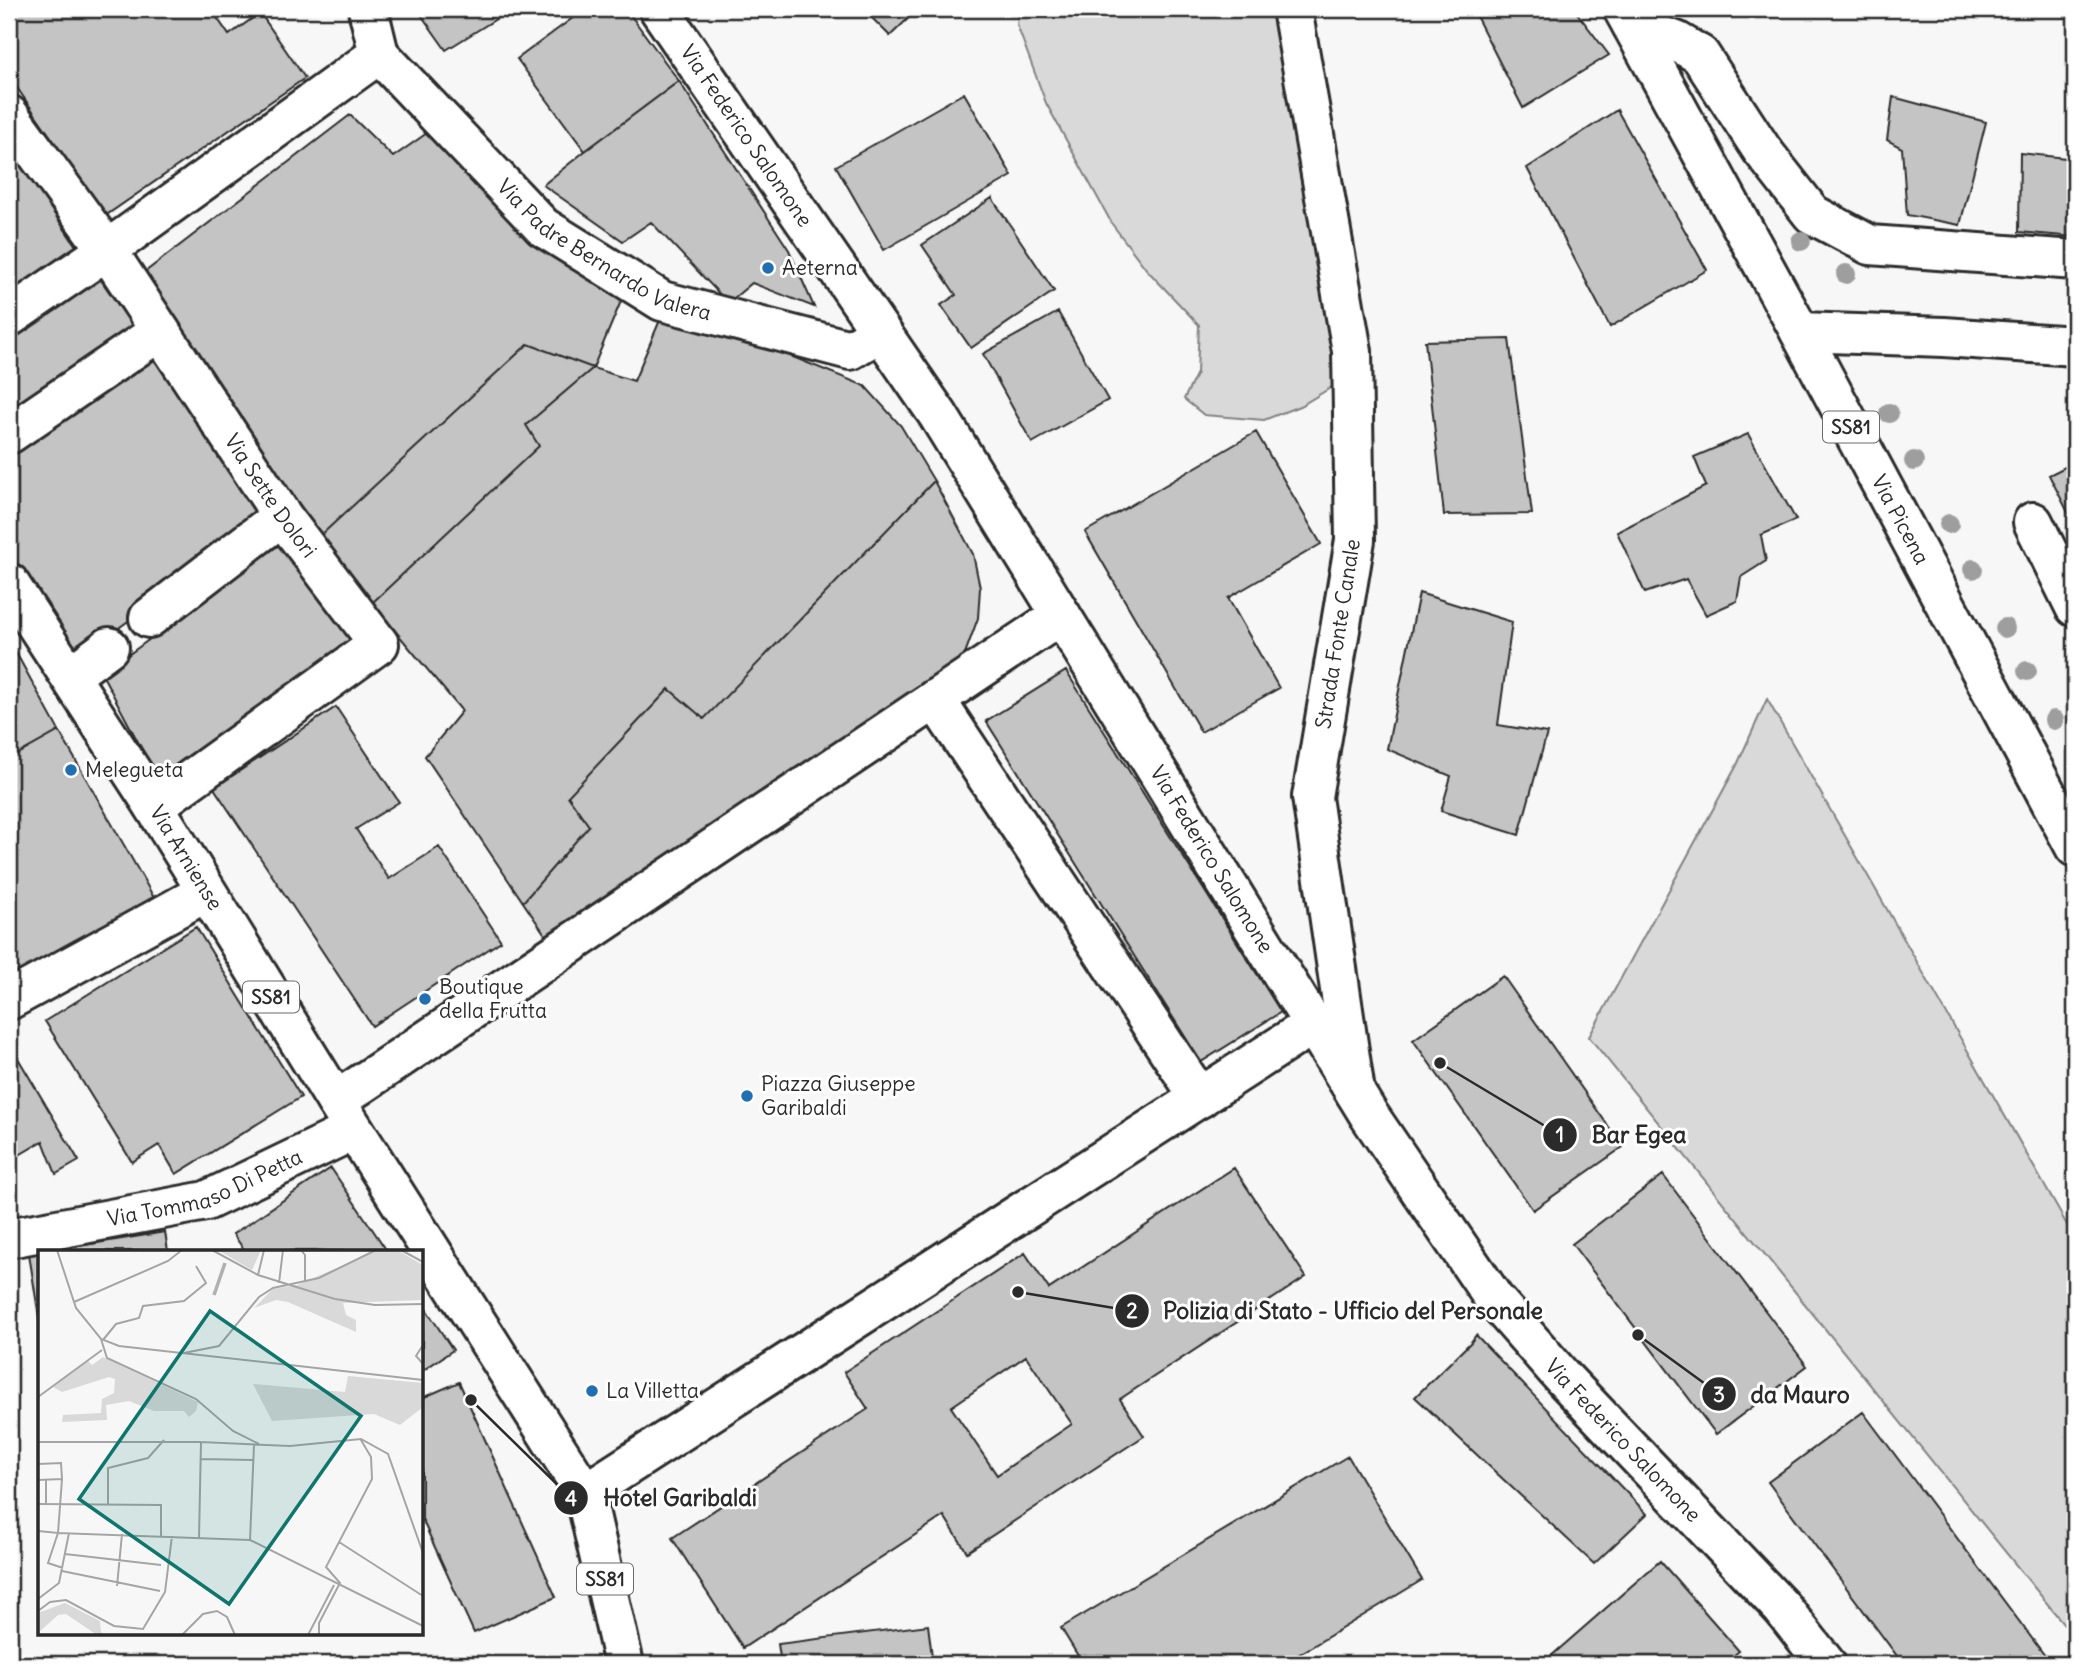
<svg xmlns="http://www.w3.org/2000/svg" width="2084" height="1673" font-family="Delius,sans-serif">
<rect width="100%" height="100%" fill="#f7f7f7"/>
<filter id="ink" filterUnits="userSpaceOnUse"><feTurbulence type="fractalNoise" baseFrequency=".0143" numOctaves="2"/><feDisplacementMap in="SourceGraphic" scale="14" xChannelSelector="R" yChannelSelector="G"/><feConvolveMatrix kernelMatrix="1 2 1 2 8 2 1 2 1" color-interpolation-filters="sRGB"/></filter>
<g filter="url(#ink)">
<path fill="#d9d9d9" stroke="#828282" stroke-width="2" d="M1019 9H1282L1340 382 1302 405 1264 420 1204 415 1184 399 1197 373 1199 325 1147 270 1112 224 1046 103 1017 25Z
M1767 699 2075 1239V1638L1589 1037 1737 765Z"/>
<path fill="#c4c4c4" stroke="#2b2b2b" stroke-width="2" fill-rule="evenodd" d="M9 9H211L229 35 260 13 305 78 105 216 9 76Z
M417 9H512L446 50Z
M585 9H626L679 81 585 151 517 59Z
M863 9H918L890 36Z
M1490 9H1574L1609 55 1523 108 1476 16Z
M679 81 789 250 814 307 752 283 728 303 651 222 623 241 543 185 585 151Z
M964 93 1012 176 884 250 836 166Z
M1893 97 1986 122 1960 225 1907 215 1902 148 1887 140Z
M1617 110 1707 270 1610 327 1527 168Z
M350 115 393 157 427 133 566 262 627 287 593 368 528 344 319 537 145 272Z
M2020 153 2075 159V237L2019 232Z
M20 163 82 255 9 307V171Z
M992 198 1054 291 971 348 941 305 956 295 922 245Z
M94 270 139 335 9 424V327Z
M666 306 865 386 901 426 934 481 704 719 669 689 568 796 589 826 523 902 425 756 462 711 372 603 539 446 526 425 593 368 634 381Z
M1058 312 1108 400 1032 443 983 354Z
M1509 339 1532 514 1444 515 1425 341Z
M528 344 593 368 526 425 539 446 372 603 359 583 319 537Z
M147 349 265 520 78 658 9 552V443Z
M1256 432 1321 544 1228 598 1279 688 1201 732 1085 532Z
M1748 434 1796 520 1761 535 1766 561 1741 577 1737 601 1706 615 1686 579 1645 593 1617 532 1706 486 1694 457Z
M2075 462V526L2049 475Z
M934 481 973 554 980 588 978 618 963 659 557 952 523 902 589 826 568 796 669 689 704 719Z
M280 544 356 642 161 785 102 674Z
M1419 593 1512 622 1498 725 1547 733 1519 835 1441 811 1451 776 1387 749Z
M9 640 59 731 9 759Z
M1066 671 1281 1012 1201 1062 986 721Z
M336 707 399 802 356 829 389 879 439 847 501 941 372 1026 214 788Z
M59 731 157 903 9 987V759Z
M196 927 301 1097 176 1174 159 1145 132 1162 45 1021Z
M1503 976 1623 1147 1533 1210 1413 1040Z
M9 1043 79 1161 56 1174 43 1141 9 1161Z
M331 1168 387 1251H245L233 1234Z
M1234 1168 1306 1277 1120 1399 1144 1436 967 1552 944 1516 743 1648 672 1538 868 1409 844 1372 1025 1253 1049 1289ZM1026 1356 1072 1424 997 1475 951 1407Z
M1663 1175 1807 1366 1716 1434 1572 1244Z
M165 1232 168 1251H48Z
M40 1252V1324L29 1254Z
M422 1303 453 1350 422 1371Z
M1476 1335 1647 1514 1594 1564 1415 1397 1471 1342Z
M459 1382 556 1597 474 1633 422 1519V1398Z
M1863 1412 2051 1664H1903L1768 1482Z
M1348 1456 1422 1580 1283 1664H1083L1061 1628Z
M1660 1561 1739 1651 1724 1664H1542Z
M928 1625 933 1664H781L778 1644Z"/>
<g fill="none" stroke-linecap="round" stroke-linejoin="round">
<g stroke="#2b2b2b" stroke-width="44">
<g id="minor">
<path d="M368 9 379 54"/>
<path id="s1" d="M659 9 938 415 1061 615"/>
<path d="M1292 9 1352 351 1355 540 1312 797 1355 1092"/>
<path d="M1632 25 1676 41 1700 55 1762 150 1812 214 1870 245 2075 260"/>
<path id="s2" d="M379 54 543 227 662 301 850 350 880 332"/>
<path id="s3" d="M9 115 107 250 282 516 379 644 154 806"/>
<path d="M9 317 107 250 379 54"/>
<path d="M1800 332 1944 337 2075 346"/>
<path d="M9 434 160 331"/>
<path d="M2033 522 2075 607"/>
<path d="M149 618 282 516"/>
<path d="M70 676 109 647"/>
<path d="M935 699 1200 1098"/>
<path id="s4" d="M9 1238 206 1201 354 1130"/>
</g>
</g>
<g stroke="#2b2b2b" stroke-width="44">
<g id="major">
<path id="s5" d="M1623 9 1800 332 2075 847"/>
<path id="s6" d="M9 583 154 806 336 1101 585 1493 624 1664"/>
<path d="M9 1000 206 892"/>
<path id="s7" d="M336 1101 1061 615 1369 1115 1494 1299 1564 1379 1782 1608 1826 1664"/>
<path d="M585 1493 1314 1024"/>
</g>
</g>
<use href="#minor" stroke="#fff" stroke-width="38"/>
<use href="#major" stroke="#fff" stroke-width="38"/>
</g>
<g fill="#9e9e9e">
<circle cx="1801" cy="241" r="10"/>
<circle cx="1846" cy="274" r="10"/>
<circle cx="1889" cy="413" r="10"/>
<circle cx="1914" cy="461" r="10"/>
<circle cx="1949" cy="524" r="10"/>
<circle cx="1973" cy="569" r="10"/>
<circle cx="2005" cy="628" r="10"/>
<circle cx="2027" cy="671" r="10"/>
<circle cx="2054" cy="720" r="10"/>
</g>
</g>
<g fill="#1f6fb2" stroke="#fff" stroke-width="2.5">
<circle cx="768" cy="268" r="7"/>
<circle cx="71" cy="770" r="7"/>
<circle cx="425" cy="999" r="7"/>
<circle cx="747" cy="1096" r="7"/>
<circle cx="592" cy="1391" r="7"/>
</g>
<g text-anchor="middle" stroke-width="6" stroke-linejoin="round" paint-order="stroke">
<g fill="#fff" stroke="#6b6b6b" stroke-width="2">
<rect x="1823" y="411.5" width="56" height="31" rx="5"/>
<rect x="243" y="981.5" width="56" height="31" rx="5"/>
<rect x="577" y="1563.5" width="56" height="31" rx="5"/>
</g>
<g font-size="19" font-weight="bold" fill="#2b2b2b">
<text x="1851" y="434">SS81</text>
<text x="271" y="1004">SS81</text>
<text x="605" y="1586">SS81</text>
</g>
<g font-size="21" fill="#2b2b2b" stroke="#fff">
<text dy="7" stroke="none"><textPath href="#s1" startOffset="154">Via Federico Salomone</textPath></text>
<text dy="7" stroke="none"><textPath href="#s2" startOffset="303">Via Padre Bernardo Valera</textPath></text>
<text dy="7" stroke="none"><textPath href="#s3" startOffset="462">Via Sette Dolori</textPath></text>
<text dy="7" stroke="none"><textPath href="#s5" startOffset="581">Via Picena</textPath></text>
<text transform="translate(1338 634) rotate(-81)" y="7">Strada Fonte Canale</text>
<text dy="7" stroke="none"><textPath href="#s6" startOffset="327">Via Arniense</textPath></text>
<text dy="7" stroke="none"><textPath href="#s7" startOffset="1160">Via Federico Salomone</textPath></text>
<text dy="7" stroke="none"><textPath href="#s4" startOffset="203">Via Tommaso Di Petta</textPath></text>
<text dy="7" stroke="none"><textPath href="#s7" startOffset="1874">Via Federico Salomone</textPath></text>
</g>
<g font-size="21" fill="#2b2b2b" stroke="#fff" text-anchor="start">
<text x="782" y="275">Aeterna</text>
<text x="85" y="777">Melegueta</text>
<text x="439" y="994">Boutique<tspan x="439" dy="24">della Frutta</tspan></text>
<text x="761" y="1091">Piazza Giuseppe<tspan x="761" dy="24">Garibaldi</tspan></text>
<text x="606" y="1398">La Villetta</text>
</g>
</g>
<g transform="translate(38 1250)">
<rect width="385" height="385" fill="#f7f7f7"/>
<path d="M180 0H223L214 20ZM340 0H359L385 15V50L305 53 308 65 318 70V82L250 52 238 50 216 58 235 39 259 35ZM65 107 160 152 158 161 151 167 146 161H116L91 151 68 155 69 170 24 172 25 165 63 163 64 149 76 143 77 129 71 127 24 142 15 137 49 110 54 115ZM310 126 385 133V157L362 175 336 164 234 171 215 134 307 142ZM27 353 62 371 63 382 68 385H59L28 364 20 365 0 383V363Z" fill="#d9d9d9"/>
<path fill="none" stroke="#b0b0b0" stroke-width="3.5" d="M176 45 187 13"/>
<path fill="none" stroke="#a5a5a5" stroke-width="2" d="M19 0 38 58 63 89 81 96 385 130M174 0 220 25 297 49 337 55 385 54M263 0 267 5V32M363 0 385 12M220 25 226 0M241 33 245 0M36 52 130 11 144 0M63 89 69 108 158 149 195 181 221 194M65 90 78 74 101 68 105 56 146 51 168 33 158 16M385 95 378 106 385 114M146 103 181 96 221 47 235 38 281 28 338 0M0 147 64 100M0 192H163M163 209 215 210M0 214 23 213 24 229 20 283 0 281M8 229V254M0 230 24 229M0 254 123 255V286M70 255V218L110 208 126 190M161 288 163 192 252 196 323 189 350 204 385 303M212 290 216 195M301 292 385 346M27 304 123 315M25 318 10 313 20 283 212 290 385 376M24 321 122 341M79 336 84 284M0 349 21 333 31 283M0 361 12 352 28 350 76 376 105 379 127 342 134 286M144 385 165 364 179 361 189 367 197 385M270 385 296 335M281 385V373L302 333 288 317 334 229 333 207 323 190"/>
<path fill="#0f766e" fill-opacity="0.15" stroke="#0f766e" stroke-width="3.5" d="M172 61 323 166 191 354 41 249Z"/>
<rect width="385" height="385" fill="none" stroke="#2b2b2b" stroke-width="3.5"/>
</g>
<path fill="none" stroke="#2b2b2b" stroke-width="2.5" d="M1440 1063L1560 1135M1018 1292L1132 1311M1638 1335L1719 1394M471 1400L571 1498"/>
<g fill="#2b2b2b" stroke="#fff" stroke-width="2.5">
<circle cx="1440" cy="1063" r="7"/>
<circle cx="1018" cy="1292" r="7"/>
<circle cx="1638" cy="1335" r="7"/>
<circle cx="471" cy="1400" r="7"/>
<circle cx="1560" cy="1135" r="18"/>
<circle cx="1132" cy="1311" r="18"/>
<circle cx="1719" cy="1394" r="18"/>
<circle cx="571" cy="1498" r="18"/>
</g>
<g font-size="21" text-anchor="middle" font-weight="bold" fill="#fff">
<text x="1560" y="1142">1</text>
<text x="1132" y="1318">2</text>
<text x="1719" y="1402">3</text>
<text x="571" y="1506">4</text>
</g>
<g font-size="23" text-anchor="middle" font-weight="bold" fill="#2b2b2b" stroke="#fff" stroke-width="6" stroke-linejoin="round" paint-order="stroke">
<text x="1639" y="1143">Bar Egea</text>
<text x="1353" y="1319">Polizia di Stato - Ufficio del Personale</text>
<text x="1800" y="1403">da Mauro</text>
<text x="680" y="1506">Hotel Garibaldi</text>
</g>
<rect width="2084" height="1673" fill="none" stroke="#fff" stroke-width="35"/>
<rect x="18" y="18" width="2049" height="1638" fill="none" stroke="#2b2b2b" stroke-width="2.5" filter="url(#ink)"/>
</svg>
